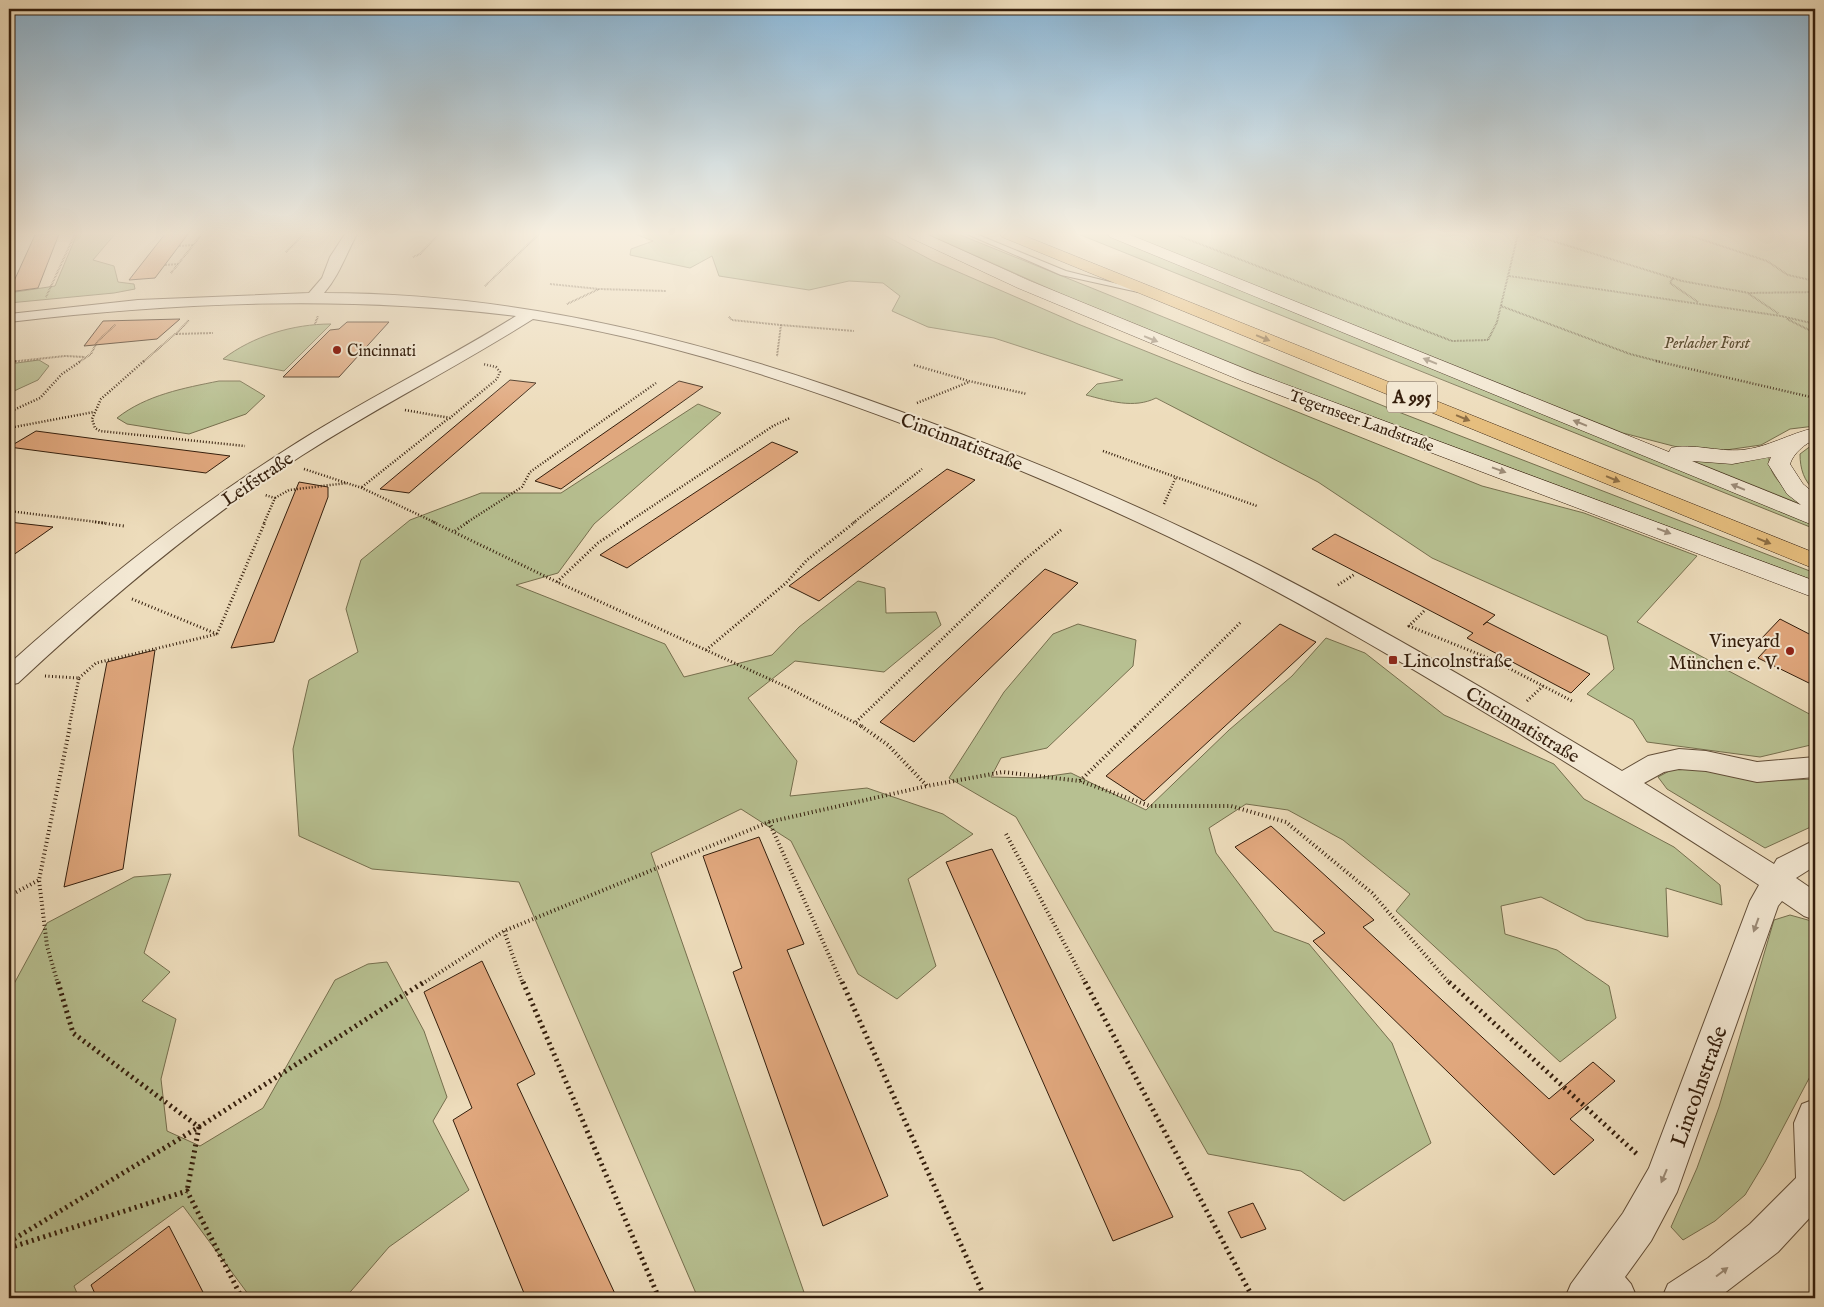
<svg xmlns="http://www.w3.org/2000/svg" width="1824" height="1307" font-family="'IM FELL English',serif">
<rect width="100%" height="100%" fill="#eddcbb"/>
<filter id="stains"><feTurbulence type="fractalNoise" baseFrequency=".004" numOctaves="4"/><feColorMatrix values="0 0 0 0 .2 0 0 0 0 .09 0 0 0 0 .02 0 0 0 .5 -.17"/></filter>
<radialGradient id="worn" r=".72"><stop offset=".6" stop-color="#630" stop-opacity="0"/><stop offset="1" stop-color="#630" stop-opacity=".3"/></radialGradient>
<path fill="#b7c091" stroke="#766f4e" d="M77 234H115L93 260 114 266 118 282 134 284 135 289 114 293 9 303V293L55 286Z
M635 234H882L933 261 1078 324 1482 486 1584 513 1697 556 1637 622 1815 717V744L1760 757 1647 742 1633 720 1587 694 1614 669 1607 636 1432 558 1318 482 1156 398C1134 409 1109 401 1086 395L1097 384 1123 380 994 338 928 327 892 311 900 296 883 283 849 281 809 290 719 276 712 256 690 268 630 255 631 249 653 241Z
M927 234H958L1396 411 1815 573V581L1276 381 1068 297Z
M1078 234H1105L1815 525V529Z
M1126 234H1815V426L1790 429 1761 445 1719 451 1677 447 1623 433Z
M331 324 284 371 223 359C253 336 293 324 331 324Z
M39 360 49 366 38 380 14 391 9 399V364Z
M219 381H240L265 396 246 414 189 434 127 424 117 418C146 395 184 388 219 381Z
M698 404 721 413 594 524 558 573 516 585 665 644 684 677 772 655 799 627 858 581 885 588 886 613 936 612 941 625 884 672 795 661 748 698 797 761 790 796 867 788 943 814 973 834 908 879 936 966 897 999 858 974 791 841 741 809 651 853 806 1298H698L519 882 372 869 299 836 293 749 309 680 358 652 346 609 361 560 410 520 481 493H561Z
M1812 445H1815V491C1804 481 1800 469 1800 454Z
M1769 457C1768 478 1791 493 1805 506L1688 459 1726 462Z
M1078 624 1136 640 1133 666 1047 748 1001 758 991 777 1036 778 1071 773 1146 810 1229 730 1292 676 1326 638 1365 653 1444 715 1554 764 1584 799 1674 847 1720 885 1722 905 1666 888 1668 937 1586 920 1541 897 1501 906 1505 934 1557 950 1609 986 1616 1018 1560 1062 1396 911 1410 894 1343 840 1288 810 1246 804 1209 828 1216 853 1274 931 1309 944 1392 1043 1431 1143 1344 1201 1301 1171 1208 1154 1016 817 949 778 1004 692 1053 634Z
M1691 767 1765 781 1815 779V825L1765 848 1667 789 1658 777 1675 768Z
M171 874 144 953 170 972 142 1001 176 1019 161 1079 167 1131 200 1146 263 1108 335 980 368 964 387 962 424 1031 447 1097 433 1121 469 1190 389 1247 345 1298H251L183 1206 74 1286 79 1298H9V993L47 923 134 877Z
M1790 915 1815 922V1067L1765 1162 1745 1195 1715 1221 1683 1240 1671 1227 1697 1168 1719 1107 1774 920Z"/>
<path fill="#e0a77d" stroke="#341e0c" d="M59 234 38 288 9 292 35 235Z
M165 234H188L155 278 129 280Z
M180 319 157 339 84 346 103 321Z
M347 322H389L339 377H283L330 330 339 329Z
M510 380 536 383 409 493 380 489Z
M679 381 703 387 561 489 535 481Z
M36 431 104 440 230 456 206 473 9 447Z
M772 442 798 452 627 568 600 555Z
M947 469 975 480 819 601 789 586Z
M299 482 328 487V497L274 642 231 648Z
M9 522 53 527 9 558Z
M1335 534 1495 615 1483 625 1487 622 1590 674 1571 693 1467 638 1473 633 1312 549Z
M1045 569 1078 583 914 742 880 722Z
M1780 619 1815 637V686L1758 658 1771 644 1761 639Z
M1280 624 1316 642 1144 801 1106 776Z
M155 650 123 869 64 887 107 662Z
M1271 826 1374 920 1363 927 1549 1099 1593 1062 1615 1081 1570 1119 1594 1140 1554 1175 1313 941 1325 933 1235 847Z
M759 837 804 944 787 950 888 1196 823 1226 733 972 742 968 703 856Z
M992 849 1173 1217 1113 1241 946 862Z
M482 961 535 1074 517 1084 617 1298H526L453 1120 472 1108 424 992Z
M1253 1203 1266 1229 1241 1238 1228 1212Z
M169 1226 206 1298H97L91 1285Z"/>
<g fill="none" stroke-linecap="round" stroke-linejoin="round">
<g stroke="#624e38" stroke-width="2">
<path id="service" d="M967 234H976L1066 271 1142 290 1138 292 1061 275Z"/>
</g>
<g stroke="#624e38" stroke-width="2">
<path id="minor" d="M345 234H357C346 254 339 276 324 293 523 293 713 342 899 411 1018 454 1135 503 1249 560 1376 624 1500 698 1622 771L1648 756 1679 749 1706 751 1757 762 1815 757V777L1757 782 1706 771 1679 769 1664 772 1644 783 1774 864 1777 859 1815 840V866L1796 878 1815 891V920L1804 916 1782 901 1778 906 1677 1192 1651 1241 1625 1277 1631 1284 1637 1298H1565L1571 1284 1623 1213 1649 1168 1750 901 1759 885C1674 828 1586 775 1499 721 1411 668 1323 615 1232 568 1130 516 1026 471 919 430 793 382 666 340 533 319 457 367 377 407 301 456 199 522 106 601 18 683L9 685V664C96 586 188 512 287 449 361 401 441 363 516 316 346 295 178 302 9 322V314L138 300 309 293 322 278 330 257Z
M1815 1099V1212L1778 1252 1718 1298H1662L1668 1284 1708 1258 1750 1224 1796 1178 1794 1123 1802 1104Z"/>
</g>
<g stroke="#341e0c" stroke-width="1">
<path id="secondary" d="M907 234H926L1030 281 1255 373 1815 581V598L1242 381 1018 288 909 237Z
M1108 234H1128L1669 452 1671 448C1692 443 1719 452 1741 450 1767 448 1790 433 1815 428V440C1805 443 1793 454 1790 464L1803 484 1815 494V526L1110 237ZM1771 457 1768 464 1787 494 1801 505 1692 461 1732 464Z"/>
</g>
<g stroke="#341e0c" stroke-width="1">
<path id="motorway" d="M1000 234H1020L1815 553V569L1002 237Z"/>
</g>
<path stroke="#341e0c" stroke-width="2" stroke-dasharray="0.5 1" stroke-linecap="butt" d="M1174 234 1452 341 1488 340 1497 322 1518 234
M1530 234 1682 281 1749 293 1815 292
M1685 234 1767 261 1788 275 1815 281
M179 246 193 245
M286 252 304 234
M413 257 420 254 439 234
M165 265 178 264
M171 273 202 234
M1509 276 1781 316 1815 324
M1673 278 1670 283 1698 302
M550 284 599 289
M485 286 539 234
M1749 294 1779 314
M46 297 75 234
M567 304 599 289 666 291
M1501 306 1630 354 1661 362
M729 317 732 320 781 325
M1787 319 1815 333
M315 324 318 316
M176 334 189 320
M777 356 781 325 854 331
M9 362 65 356 85 357
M79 362 91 354 97 342 116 324
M143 362 175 334 213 333"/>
<path stroke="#341e0c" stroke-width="2.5" stroke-dasharray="1 2" stroke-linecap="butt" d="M144 361 101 399 92 419 95 428 100 431 245 446
M1656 361 1815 398
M9 362 18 361
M914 365 969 381 1027 394
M917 403 969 382
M405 410 450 418 497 379 500 372 496 367 483 364
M9 412 40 398 62 374 81 361
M9 428 94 412
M1103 451 1257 506
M304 469 362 488 436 523
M362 487 449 418
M275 498 289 490 347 483
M1164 504 1176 477
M9 511 105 523
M264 523 275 498 265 495
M466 523 522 487 530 472 656 383
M627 523 773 426 790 418
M853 523 922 469"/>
<path stroke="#341e0c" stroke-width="3" stroke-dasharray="1 2.5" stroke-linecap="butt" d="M95 522 124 526
M433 522 557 582 789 688 863 727
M455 531 468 522
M557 582 598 543 629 522
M1338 585 1355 574
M132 599 217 634
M1424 611 1409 626 1491 659 1574 702
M217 634 265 522
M706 650 786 583 807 560 855 522
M45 676 79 678 69 727
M79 678 96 663 217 634
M1527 701 1543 686
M856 722 1023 561 1061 530
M1135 727 1241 622"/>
<path stroke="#341e0c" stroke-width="4" stroke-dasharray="1 3" stroke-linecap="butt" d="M861 726 888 745 927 786 1003 772 1080 781 1150 806H1231L1286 822 1372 893 1450 984
M1080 781 1136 726
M769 822 842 984
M1006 834 1086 984
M9 896 39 880
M504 931 523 984
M58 984 47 946 39 880 70 726
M422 984 504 931 769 822 927 786"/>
<path stroke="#341e0c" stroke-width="5" stroke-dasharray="2 4" stroke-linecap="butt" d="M58 982 73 1033 199 1127 424 982
M523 982 659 1298
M842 982 985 1298
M1085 982 1253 1298
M1449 982 1639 1156
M9 1242 199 1127 187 1191
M9 1248 187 1191 242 1298"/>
<use href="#service" fill="#f3e8d3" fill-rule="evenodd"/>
<use href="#minor" fill="#f3e8d3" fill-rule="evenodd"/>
<use href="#secondary" fill="#f3e8d3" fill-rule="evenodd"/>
<use href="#motorway" fill="#e6be7e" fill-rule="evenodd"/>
</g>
<defs><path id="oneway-solid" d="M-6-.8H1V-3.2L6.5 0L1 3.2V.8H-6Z" transform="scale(1.25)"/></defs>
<g fill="#8d6e45">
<use href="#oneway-solid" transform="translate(1263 338) rotate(22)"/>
<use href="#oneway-solid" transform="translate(1463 418) rotate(22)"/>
<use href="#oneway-solid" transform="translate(1613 479) rotate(22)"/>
<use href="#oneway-solid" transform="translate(1764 541) rotate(22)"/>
</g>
<g fill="#9d8d79">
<use href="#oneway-solid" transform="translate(1151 339) rotate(22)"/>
<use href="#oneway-solid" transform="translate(1430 361) rotate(-158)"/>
<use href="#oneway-solid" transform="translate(1580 423) rotate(-158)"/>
<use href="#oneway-solid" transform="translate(1499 470) rotate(20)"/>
<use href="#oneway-solid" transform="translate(1738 487) rotate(-158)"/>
<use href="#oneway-solid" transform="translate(1664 531) rotate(21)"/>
<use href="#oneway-solid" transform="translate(1756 925) rotate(110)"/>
<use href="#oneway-solid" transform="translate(1664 1176) rotate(113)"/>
<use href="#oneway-solid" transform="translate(1722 1272) rotate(-37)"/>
</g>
<linearGradient id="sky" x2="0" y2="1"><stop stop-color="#8ab6d6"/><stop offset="0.56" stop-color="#f7efe0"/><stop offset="1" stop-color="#f7efe0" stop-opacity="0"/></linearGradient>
<rect width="1824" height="417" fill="url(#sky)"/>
<g fill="#8f2418" stroke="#f3e8d3" stroke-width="2">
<circle cx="337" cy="350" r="5"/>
<circle cx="1790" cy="651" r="5"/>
<rect x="1388" y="655" width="10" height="10" rx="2.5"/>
</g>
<g text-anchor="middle" stroke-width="4" stroke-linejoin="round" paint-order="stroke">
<g font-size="16" font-style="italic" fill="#5b4f34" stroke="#f3e8d3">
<text x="1707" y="348">Perlacher Forst</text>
</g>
<g font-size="16" fill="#341e0c" stroke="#f3e8d3" text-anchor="start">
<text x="347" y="356">Cincinnati</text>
</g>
<g font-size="16" fill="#341e0c" stroke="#f3e8d3">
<text transform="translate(1362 420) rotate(20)" y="6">Tegernseer Landstraße</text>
</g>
<rect fill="#f3e8d3" stroke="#6d5b48" stroke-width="1" x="1387" y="381.5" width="50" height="31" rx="4"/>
<g font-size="18" font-weight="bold" fill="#341e0c">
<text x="1412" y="403">A 995</text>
</g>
<g font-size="19" fill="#341e0c" stroke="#f3e8d3">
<text transform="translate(962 441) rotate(21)" y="7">Cincinnatistraße</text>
<text transform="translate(257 478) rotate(-34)" y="7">Leifstraße</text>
<text transform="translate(1523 724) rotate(31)" y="7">Cincinnatistraße</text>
</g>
<g font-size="19" fill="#341e0c" stroke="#f3e8d3" text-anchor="end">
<text x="1780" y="647">Vineyard<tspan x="1780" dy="22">München e. V.</tspan></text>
<text x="1403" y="667" text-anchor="start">Lincolnstraße</text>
</g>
<g font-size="22" fill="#341e0c" stroke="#f3e8d3">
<text transform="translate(1698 1086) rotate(-70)" y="8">Lincolnstraße</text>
</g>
</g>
<rect width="1824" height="1307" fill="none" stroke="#eddcbb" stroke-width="30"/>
<rect x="10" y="10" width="1804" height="1287" fill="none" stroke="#341e0c" stroke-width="2.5"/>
<rect x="15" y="15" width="1794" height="1277" fill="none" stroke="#341e0c"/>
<rect width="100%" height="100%" filter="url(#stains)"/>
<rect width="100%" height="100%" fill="url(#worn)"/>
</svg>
